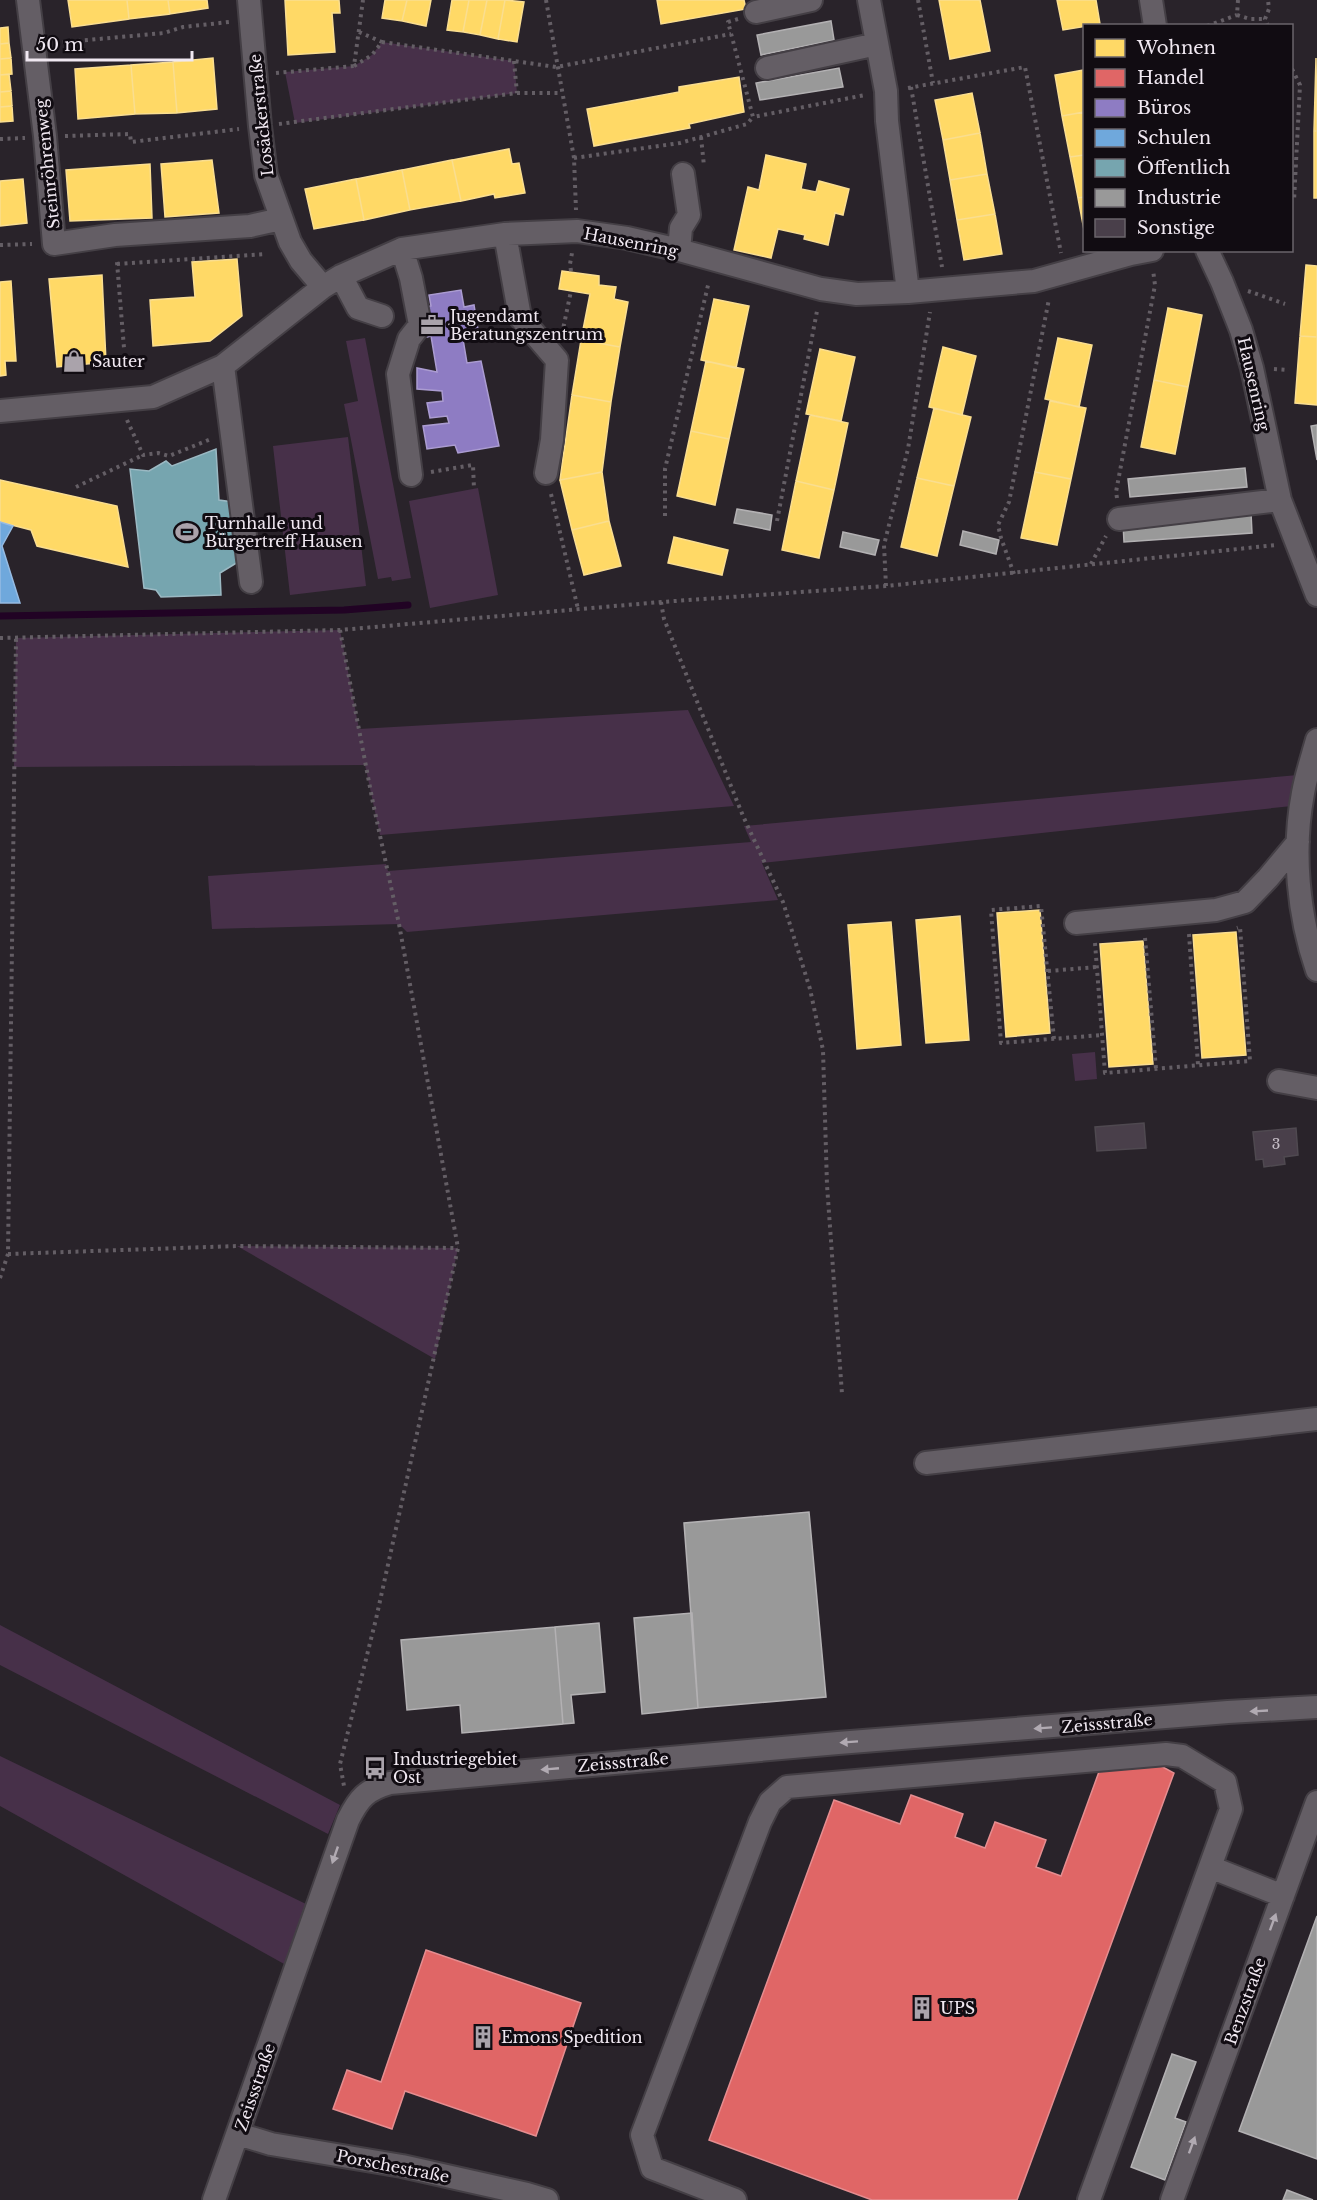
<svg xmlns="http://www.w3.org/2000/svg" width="1317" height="2200" font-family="'Libre Baskerville',serif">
<rect width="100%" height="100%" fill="#29232a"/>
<path fill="#473049" d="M382 42 514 61 517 93 295 123 285 72 354 66 372 55Z
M365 338 411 578 392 581 391 577 378 579 344 404 358 401 346 341Z
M348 437 366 586 290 595 273 446Z
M478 488 498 595 430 608 409 501Z
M340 630 359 729 688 710 734 806 380 835 365 765 14 767 16 638Z
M1298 775 1292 806 762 863 778 900 407 932 399 924 212 929 208 876 386 864 388 871 751 842 744 826Z
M1095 1052 1097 1079 1075 1081 1072 1054Z
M237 1246 458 1248 435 1359Z
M0 1625 340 1805 328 1834 0 1665Z
M0 1756 306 1904 286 1965 0 1806Z"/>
<path fill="#ffd966" stroke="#fade90" stroke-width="1.5" d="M68 0H127L129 19 72 27Z
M127 0H168L170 14 129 19Z
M168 0H207L208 8 170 14Z
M285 0H339L340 13H332L335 52 288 55Z
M385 0H407L402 21 382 18Z
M407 0H431L426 26 402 21Z
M452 0H469L463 32 447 30Z
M469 0H487L480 35 463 32Z
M487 0H505L498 39 480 35Z
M505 0 524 2 517 42 498 39Z
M657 0H744L746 9 661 24Z
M939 0H980L990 51 950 59Z
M1057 0H1096L1100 24 1063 30Z
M8 27 9 43 0 44V28Z
M9 43 11 58 0 59V44Z
M11 58 12 74 0 75V59Z
M213 58 217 109 177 113 173 62Z
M1316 58 1317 131H1314Z
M173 62 177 113 135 114 131 65Z
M131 65 135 114 78 119 75 69Z
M1084 70V112L1062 116 1055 75Z
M9 74 11 91 0 92V75Z
M739 77 744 112 689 124 690 128 594 146 587 109 679 92V87Z
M11 91 12 106 0 107V92Z
M972 93 980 133 943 140 935 100Z
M12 106 13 121 0 122V107Z
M1084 112V155L1070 157 1062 116Z
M1314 131H1317V198H1314Z
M980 133 987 174 950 180 943 140Z
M509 149 512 164 519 163 525 193 495 198 494 194 461 201 452 160Z
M766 155 806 164 801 189 816 192 819 181 849 189 843 215 835 213 828 245 804 239 805 235 778 229 771 258 734 250 748 187 759 190Z
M1084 155V197L1078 198 1070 157Z
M212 160 219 213 165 217 161 164Z
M452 160 461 201 410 210 402 170Z
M150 164 152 218 70 221 66 170Z
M402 170 410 210 364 220 356 179Z
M987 174 995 214 957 220 950 180Z
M23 179 27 223 0 226V181Z
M356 179 364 220 314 229 305 189Z
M1084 197V230L1078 198Z
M995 214 1002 254 964 260 957 220Z
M237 259 242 316 210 341 153 346 150 300 195 297 192 262Z
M1306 265 1317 266V337L1300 336Z
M562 271 599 276V285L616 287 614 299 628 302 620 347 581 340 590 294 559 289Z
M102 275 106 362 57 367 49 279Z
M11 281 16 361H5L6 375 0 376V282Z
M714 299 749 306 736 368 701 360Z
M1168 308 1202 315 1188 387 1154 380Z
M1300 336 1317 337V405L1295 403Z
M1058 338 1092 345 1079 407 1045 399Z
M581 340 620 347 611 402 572 395Z
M943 347 976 356 962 415 929 407Z
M820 349 855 357 841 421 806 414Z
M706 361 744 369 729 439 691 431Z
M1154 380 1188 387 1175 454 1141 447Z
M572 395 611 402 602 472 560 480Z
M1050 401 1086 408 1071 479 1035 472Z
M934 408 971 417 954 486 917 478Z
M810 415 848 423 834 490 796 481Z
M691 431 729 439 715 505 677 496Z
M602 472 609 521 572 530 560 480Z
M1035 472 1071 479 1057 545 1021 538Z
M917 478 954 486 937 556 901 547Z
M0 480 117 506 128 567 37 546 31 530 0 522Z
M796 481 834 490 819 558 782 550Z
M609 521 621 566 584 575 572 530Z
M674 537 728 550 722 575 668 563Z
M1040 910 1050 1033 1006 1037 997 913Z
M960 916 969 1040 926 1043 916 920Z
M891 922 901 1045 857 1049 848 925Z
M1236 932 1246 1055 1202 1058 1193 935Z
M1143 941 1153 1064 1109 1067 1100 944Z"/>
<path fill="#e06666" stroke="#e58d90" stroke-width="1.5" d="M1159 1765 1174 1773 1017 2200H872L709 2140 834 1800 900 1824 911 1795 963 1814 955 1837 985 1848 995 1822 1046 1840 1036 1867 1061 1876 1100 1769Z
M426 1950 581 2003 536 2136 405 2091 392 2129 333 2109 347 2070 381 2082Z"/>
<path fill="#8e7cc3" stroke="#ab9cd1" stroke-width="1.5" d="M461 290 464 307 474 305 478 330 462 333 467 363 481 361 499 446 458 453 455 445 427 449 423 426 449 423 447 416 430 418 427 403 443 401 442 391 417 389V368L437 372 431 336 427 337 421 308 431 306 429 295Z"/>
<path fill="#6fa8dc" stroke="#96bbe2" stroke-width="1.5" d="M0 522 13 526 2 546 20 603H0Z"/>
<path fill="#76a5af" stroke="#9bb9c3" stroke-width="1.5" d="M216 449 219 500 233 502 238 562 220 573 221 595 161 597 156 590 144 588 130 469 149 471 166 461 172 466Z"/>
<path fill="#999" stroke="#b3b1b3" stroke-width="1.5" d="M831 21 834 40 761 55 757 35Z
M839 68 843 87 760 100 756 83Z
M1317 425V460L1311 426Z
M1245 468 1247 487 1130 497 1128 479Z
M737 509 772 515 770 530 734 523Z
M1251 513 1252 533 1124 542 1123 523Z
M963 531 999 540 996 554 960 545Z
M843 532 879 540 875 555 840 547Z
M809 1512 826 1697 698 1708 684 1523Z
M692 1613 698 1708 642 1714 634 1618Z
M599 1623 605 1692 571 1695 574 1723 563 1724 555 1627Z
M555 1627 563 1724 462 1733 460 1705 407 1710 401 1640Z
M1317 1916V2159L1239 2131Z
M1172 2054 1196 2062 1175 2118 1186 2122 1165 2180 1131 2167Z
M1287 2190 1313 2200H1283Z"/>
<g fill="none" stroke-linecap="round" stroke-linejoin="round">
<path stroke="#210324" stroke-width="7" d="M0 616 344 610 408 605"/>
</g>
<path fill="#493f4a" stroke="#4f4950" stroke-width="1.5" d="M1144 1123 1146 1148 1097 1151 1095 1127Z
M1296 1128 1298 1155 1284 1157 1285 1164 1264 1167 1263 1159 1256 1160 1253 1132Z"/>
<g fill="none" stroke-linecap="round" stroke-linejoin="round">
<g stroke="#443f45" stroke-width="26">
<path id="minor" d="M28 0 45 136 54 244 115 235 250 226 281 219
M249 0 260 126 266 175 290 242 301 261 323 287
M869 0 886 91 887 121 908 292
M1151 0 1155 26
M756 12 811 0
M767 68 877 44
M505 234 520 317 557 360 552 440 546 473
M402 249 411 278 420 325 409 339 398 374 411 475
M679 250 681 228 689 215 683 174
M1207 250 1222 282 1241 330 1252 368 1280 500 1317 595
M341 276 358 308 382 316
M223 366 251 582
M0 411 153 397 223 366 323 287 341 276 402 249 505 234 577 231 627 238 679 250 821 289 857 294 908 292 1034 281 1131 254 1152 250
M1119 519 1280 500
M1317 740C1312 758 1306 776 1303 793 1292 851 1298 915 1317 970
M1076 923 1216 910 1245 902 1268 878 1298 842
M1279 1081 1317 1088
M926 1463 1317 1419
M1210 1867 1283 1896
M238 2134 271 2144 402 2166 527 2194 547 2200
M214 2200 348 1820C359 1798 366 1790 390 1783L838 1743 1228 1712 1317 1707
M735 2200 652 2168 642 2135 760 1822 770 1802 787 1787 1166 1754 1182 1756 1225 1782 1231 1809 1089 2200
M1172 2200 1317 1802"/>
</g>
<path stroke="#645e65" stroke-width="4" stroke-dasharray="3 4.5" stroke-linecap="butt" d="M546 0 574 158 576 210
M918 0 933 83
M1238 0 1237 15 1250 19H1265
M738 19 728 22 753 117 865 95
M1207 26 1237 15
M1268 26 1265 19 1269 9 1268 0
M359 32 382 42
M55 43 164 33 183 27 229 22
M514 61 517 93
M354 66 372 55 382 42 556 67 731 34
M1292 69 1300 85 1294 201H1292
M276 73 354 66 363 0
M911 87 942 267
M908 88 1025 67 1061 253
M279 124 517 93H562
M65 136 130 134 131 142 239 129
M701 137 704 166
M0 139 25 138
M574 158 680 143 747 124 753 117
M0 245 32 244
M117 262 124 348
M117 264 265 254
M571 271 570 264 572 253
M1248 291 1285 304
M562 334 571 291
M1274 369 1289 370
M127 420 143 455 158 453 169 456 211 439
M431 472 473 465 474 489
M76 487 143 455
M551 494 578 609
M1117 498 1116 492 1155 285 1153 270
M665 516V469L709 281
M777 521 817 311
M1091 564 1106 536
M1014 574 1001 538 998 525 1009 502 1049 299
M886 586 884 545 908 449 930 312
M661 602 664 619 743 816 783 902 810 989 823 1050 827 1185 842 1394
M340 630 373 803 399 924 458 1248 376 1619 340 1764 344 1786
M0 638 340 630 661 602 886 586 1276 545
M1189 934 1198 1065
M1145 938 1156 1069
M1095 943 1105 1073 1250 1061 1240 927 1237 928
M1048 971 1097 967
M1054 1039 1041 906 991 910 1001 1043 1102 1035
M8 1254 237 1246 458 1248
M0 1278 8 1254 16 638"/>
<use href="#minor" stroke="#645e65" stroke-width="22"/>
</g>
<defs><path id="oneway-solid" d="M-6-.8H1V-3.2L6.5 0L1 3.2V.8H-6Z" transform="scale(1.5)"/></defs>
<g fill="#b1aab2">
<use href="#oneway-solid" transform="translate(1259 1711) rotate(177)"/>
<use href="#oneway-solid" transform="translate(1043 1728) rotate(176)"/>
<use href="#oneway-solid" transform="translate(849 1742) rotate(176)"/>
<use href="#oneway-solid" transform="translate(550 1769) rotate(175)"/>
<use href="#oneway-solid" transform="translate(335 1855) rotate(109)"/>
<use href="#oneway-solid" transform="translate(1273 1922) rotate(-70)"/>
<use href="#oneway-solid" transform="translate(1192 2145) rotate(-70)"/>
</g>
<defs>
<g id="office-bare" transform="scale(1.8)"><path d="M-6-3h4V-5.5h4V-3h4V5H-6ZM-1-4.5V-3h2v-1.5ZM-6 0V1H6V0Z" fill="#aaa3ab" stroke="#110c12" stroke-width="2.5" paint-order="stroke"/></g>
<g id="shop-bare" transform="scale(1.8)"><path d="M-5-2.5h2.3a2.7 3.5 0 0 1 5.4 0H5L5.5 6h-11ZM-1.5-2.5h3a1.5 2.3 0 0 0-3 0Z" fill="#aaa3ab" stroke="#110c12" stroke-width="2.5" paint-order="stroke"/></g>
<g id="stadium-bare" transform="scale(1.8)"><path d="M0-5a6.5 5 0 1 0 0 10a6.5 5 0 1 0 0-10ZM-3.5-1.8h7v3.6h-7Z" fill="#aaa3ab" stroke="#110c12" stroke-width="2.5" paint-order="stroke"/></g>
<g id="bus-bare" transform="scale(1.8)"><path d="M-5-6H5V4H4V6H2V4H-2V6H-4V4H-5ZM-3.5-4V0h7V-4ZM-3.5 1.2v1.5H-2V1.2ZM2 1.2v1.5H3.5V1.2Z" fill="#aaa3ab" stroke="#110c12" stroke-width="2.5" paint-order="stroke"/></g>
<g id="building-bare" transform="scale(1.8)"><path d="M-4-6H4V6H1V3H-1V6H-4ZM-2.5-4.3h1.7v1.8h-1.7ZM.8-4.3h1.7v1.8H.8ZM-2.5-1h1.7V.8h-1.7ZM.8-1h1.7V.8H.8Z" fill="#aaa3ab" stroke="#110c12" stroke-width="2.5" paint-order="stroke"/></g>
</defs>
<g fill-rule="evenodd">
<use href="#office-bare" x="432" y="325"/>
<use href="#shop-bare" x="74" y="361"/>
<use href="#stadium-bare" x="187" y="532"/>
<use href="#bus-bare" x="375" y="1768"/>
<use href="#building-bare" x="922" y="2008"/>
<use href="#building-bare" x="483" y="2037"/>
</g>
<g text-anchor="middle" stroke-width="6" stroke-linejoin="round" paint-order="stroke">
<g font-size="14" fill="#c6bec7">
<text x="1276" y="1149">3</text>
</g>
<g font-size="16" fill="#f0e8f1" stroke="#110c12">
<text transform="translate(261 115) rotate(-96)" y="6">Losäckerstraße</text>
<text transform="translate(47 164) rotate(-96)" y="6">Steinröhrenweg</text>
<text transform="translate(631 242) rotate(11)" y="6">Hausenring</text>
<text transform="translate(1254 384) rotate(77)" y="6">Hausenring</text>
<text transform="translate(1107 1723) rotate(-5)" y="6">Zeissstraße</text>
<text transform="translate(623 1762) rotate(-5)" y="6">Zeissstraße</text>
<text transform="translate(1245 2001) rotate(-70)" y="6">Benzstraße</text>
<text transform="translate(255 2087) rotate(-71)" y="6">Zeissstraße</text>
<text transform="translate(393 2166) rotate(11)" y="6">Porschestraße</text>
</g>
<g font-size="16" fill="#f0e8f1" stroke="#110c12" text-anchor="start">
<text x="450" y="322">Jugendamt<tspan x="450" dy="18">Beratungszentrum</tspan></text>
<text x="92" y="367">Sauter</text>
<text x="205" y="529">Turnhalle und<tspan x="205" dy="18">Bürgertreff Hausen</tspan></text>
<text x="393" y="1765">Industriegebiet<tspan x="393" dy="18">Ost</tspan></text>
<text x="940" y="2014">UPS</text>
<text x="501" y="2043">Emons Spedition</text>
</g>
</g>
<rect x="1083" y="24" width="210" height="228" fill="#110c12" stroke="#6a646b" stroke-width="1.5"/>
<rect x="1095" y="39" width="30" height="18" fill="#ffd966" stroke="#6a646b" stroke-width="1.5"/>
<text x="1137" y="54" font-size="18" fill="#f0e8f1">Wohnen</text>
<rect x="1095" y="69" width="30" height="18" fill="#e06666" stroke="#6a646b" stroke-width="1.5"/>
<text x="1137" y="84" font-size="18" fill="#f0e8f1">Handel</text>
<rect x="1095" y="99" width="30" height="18" fill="#8e7cc3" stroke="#6a646b" stroke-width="1.5"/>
<text x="1137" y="114" font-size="18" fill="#f0e8f1">Büros</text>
<rect x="1095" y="129" width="30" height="18" fill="#6fa8dc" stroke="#6a646b" stroke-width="1.5"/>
<text x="1137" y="144" font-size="18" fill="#f0e8f1">Schulen</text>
<rect x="1095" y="159" width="30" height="18" fill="#76a5af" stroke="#6a646b" stroke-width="1.5"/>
<text x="1137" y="174" font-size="18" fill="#f0e8f1">Öffentlich</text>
<rect x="1095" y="189" width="30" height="18" fill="#999999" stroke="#6a646b" stroke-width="1.5"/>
<text x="1137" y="204" font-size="18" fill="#f0e8f1">Industrie</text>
<rect x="1095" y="219" width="30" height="18" fill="#493f4a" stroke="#6a646b" stroke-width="1.5"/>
<text x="1137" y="234" font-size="18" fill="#f0e8f1">Sonstige</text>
<path d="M27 51v9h165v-9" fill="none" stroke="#f0e8f1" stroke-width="3"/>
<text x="36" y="51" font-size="18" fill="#f0e8f1" stroke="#110c12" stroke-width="4.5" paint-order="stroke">50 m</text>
</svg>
